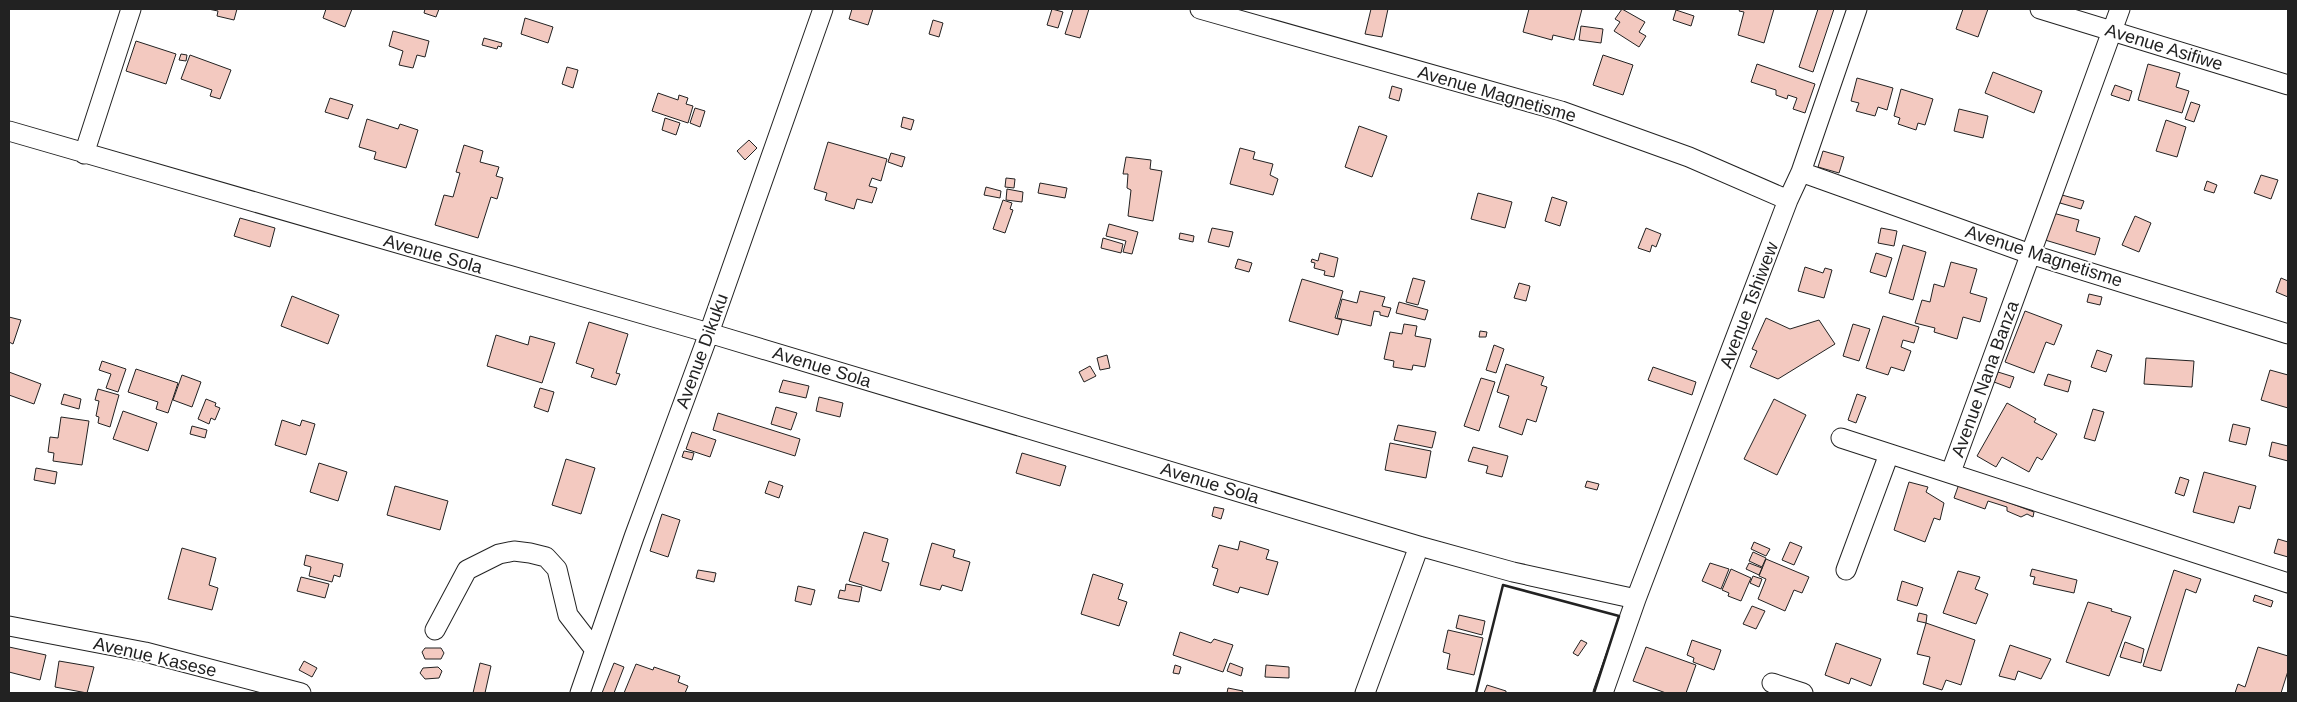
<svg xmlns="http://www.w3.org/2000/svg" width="2297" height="702" font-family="Helvetica,sans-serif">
<rect width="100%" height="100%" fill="#fff"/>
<path fill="#f3c9c0" stroke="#222" d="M208 9H237L234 20 217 16 218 11Z
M326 9H352L345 27 323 18Z
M425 9H439L436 17 424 13Z
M852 9H873L868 25 849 19Z
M1052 9 1063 12 1058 28 1047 25Z
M1073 9H1089L1080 38 1065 34Z
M1371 9H1388L1382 37 1365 34Z
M1529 9H1582L1574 40 1553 35 1552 40 1523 32Z
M1622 9 1645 22 1639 32 1646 36 1639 47 1614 31 1620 22 1615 19Z
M1740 9H1774L1764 43 1738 35 1744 12 1739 11Z
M1818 9H1834L1813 72 1799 67Z
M1963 9H1988L1978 37 1956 29Z
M1676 10 1694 16 1691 26 1673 20Z
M525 18 553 27 548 43 521 34Z
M933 20 943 23 939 37 929 34Z
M1581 26 1603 29 1601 43 1579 40Z
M393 31 429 41 425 57 417 55 413 68 399 65 403 51 389 46Z
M484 38 502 43 501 47 498 46 497 49 482 45Z
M136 41 176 54 166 84 126 71Z
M181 54 187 55 186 61 179 60Z
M190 55 231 70 220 99 210 96 212 90 181 79Z
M1603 55 1633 65 1623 95 1593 85Z
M1757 64 1815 84 1805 113 1793 109 1797 98 1788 95 1787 99 1776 95V90L1751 82Z
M2148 64 2180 73 2176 87 2189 91 2182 113 2138 100Z
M567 67 578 70 573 88 562 84Z
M1993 72 2042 91 2034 113 1985 93Z
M1857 78 1893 88 1887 110 1878 107 1875 116 1856 111 1859 103 1851 101Z
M2115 85 2132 91 2129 101 2111 95Z
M1392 86 1402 89 1399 101 1389 98Z
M1901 89 1933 99 1925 125 1918 123 1916 130 1898 124 1900 118 1894 116Z
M658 93 678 100 679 95 688 98 686 104 693 106 688 123 652 111Z
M330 98 353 105 348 119 325 112Z
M2191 102 2200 105 2194 122 2185 119Z
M695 108 705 111 700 127 690 123Z
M1959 109 1988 116 1983 138 1954 131Z
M903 117 914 120 911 130 901 127Z
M665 118 680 123 676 135 662 130Z
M367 119 398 129 400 124 418 130 406 168 374 159 376 152 359 147Z
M2166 120 2186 127 2177 157 2156 151Z
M1359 126 1387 136 1372 177 1345 167Z
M749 140 757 148 745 160 737 151Z
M828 142 887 159 881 181 872 178 869 186 877 188 872 203 857 199 854 209 825 200 827 193 814 189Z
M464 145 483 151 480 162 499 167 496 176 503 178 497 199 491 197 478 238 435 225 444 195 453 197 460 173 456 172Z
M1240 148 1255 152 1253 159 1273 164 1270 175 1278 179 1273 195 1230 184Z
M1823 151 1844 157 1839 173 1818 167Z
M891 153 905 157 902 167 888 162Z
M1126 157 1151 160 1150 169 1162 171 1153 221 1128 216 1131 190 1127 188 1128 174H1123Z
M2261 175 2278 180 2271 199 2254 193Z
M1006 178 1015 179 1014 188 1005 187Z
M2207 181 2217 185 2214 193 2204 190Z
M1040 183 1067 188 1065 198 1038 193Z
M986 187 1001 191 1000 198 984 195Z
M1007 189 1023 192 1022 202 1006 200Z
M1478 193 1512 202 1505 228 1471 219Z
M2062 195 2084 201 2081 209 2060 203Z
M1552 197 1567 202 1560 226 1545 221Z
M1003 200 1012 203 1010 209 1013 210 1005 233 993 229Z
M2053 213 2079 220 2076 231 2100 238 2095 255 2045 240Z
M2135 216 2151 223 2139 252 2122 245Z
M240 218 275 228 270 247 234 236Z
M1109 224 1138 232 1132 254 1123 252 1126 241 1106 236Z
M1212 228 1233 232 1229 247 1208 242Z
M1646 228 1661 234 1656 247 1652 245 1650 252 1638 248Z
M1881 228 1897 231 1894 246 1878 243Z
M1180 233 1194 236 1193 242 1179 239Z
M1103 238 1123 244 1121 253 1101 248Z
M1903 245 1926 252 1913 300 1889 293Z
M1320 253 1338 258 1334 277 1324 275 1325 271 1314 268 1315 263 1311 262 1312 259 1318 261Z
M1876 253 1892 258 1886 277 1870 272Z
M1238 259 1252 263 1249 272 1235 268Z
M1951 262 1977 269 1970 293 1987 298 1980 322 1963 317 1957 339 1934 332 1935 328 1915 323 1922 300 1930 302 1934 284 1944 287Z
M1805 267 1823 273 1825 268 1832 270 1824 298 1798 291Z
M1413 278 1425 281 1418 305 1406 302Z
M2281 278 2288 281V297L2276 292Z
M1302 279 1343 291 1335 318 1342 320 1338 335 1289 321Z
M1519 283 1530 286 1526 301 1514 298Z
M1360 291 1385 297 1382 306 1391 308 1388 317 1380 315V312L1374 311 1371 326 1337 318 1342 299 1357 303Z
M2089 294 2102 297 2100 305 2087 302Z
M292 296 339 315 328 344 281 326Z
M1399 302 1428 310 1425 320 1396 313Z
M2025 311 2062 325 2054 345 2046 342 2034 373 2005 362Z
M1883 316 1919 327 1914 343 1903 340 1901 347 1911 351 1904 371 1891 367 1888 375 1866 368Z
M9 317 21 320 13 344 9 342Z
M1766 318 1790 329 1819 320 1835 344 1778 379 1750 367 1757 351 1752 349Z
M589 322 628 334 616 373 620 374 616 385 591 377 594 369 576 363Z
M1404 324 1417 326 1415 336 1431 339 1425 367 1413 365 1412 370 1393 367 1394 361 1384 359 1390 332 1402 334Z
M1853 324 1870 329 1859 361 1843 356Z
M1480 331 1487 332 1486 337H1479Z
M496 335 528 345 530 336 555 343 542 383 487 366Z
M1494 345 1504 349 1496 373 1486 370Z
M2097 350 2112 355 2106 372 2091 367Z
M1107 355 1110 368 1100 370 1097 358Z
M2146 358 2194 361 2192 387 2144 384Z
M102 361 126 369 118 392 106 388 111 374 99 370Z
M1506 364 1544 377 1541 385 1547 387 1536 422 1527 419 1522 435 1499 427 1509 396 1497 392Z
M1090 366 1096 376 1084 382 1079 372Z
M1653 367 1696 382 1692 395 1648 380Z
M136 369 178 383 168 413 156 409 158 402 128 392Z
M2270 370 2288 375V408L2261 400Z
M9 372 41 384 34 404 9 395Z
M1998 372 2014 377 2010 388 1994 382Z
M2048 374 2071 381 2068 392 2044 385Z
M182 375 201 382 192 407 173 400Z
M1481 378 1495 382 1479 431 1464 426Z
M783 380 809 386 806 398 779 392Z
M540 388 554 392 548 412 534 407Z
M98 389 119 395 110 427 98 423 99 417 96 416 99 401 95 400Z
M64 394 81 399 79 409 61 404Z
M1857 394 1866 397 1856 423 1848 420Z
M819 397 843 403 840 417 816 411Z
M206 399 216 403 215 406 220 408 215 420 211 418 209 424 198 419Z
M1774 399 1806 415 1777 475 1744 459Z
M2007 403 2036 419 2034 422 2057 434 2042 460 2037 457 2029 472 2002 457 1996 467 1977 456Z
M776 407 797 413 791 430 771 424Z
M2093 409 2104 412 2095 441 2084 438Z
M123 411 157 423 148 451 113 439Z
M718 413 800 439 795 456 713 430Z
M61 417 89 421 82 465 53 461 54 453 48 452 50 437 58 438Z
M282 420 300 426 302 420 315 424 306 455 275 445Z
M2233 424 2250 428 2246 445 2229 441Z
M1398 425 1436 432 1432 448 1394 440Z
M192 426 207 430 205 438 190 434Z
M692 432 716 440 710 457 686 449Z
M2272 442 2288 446V461L2269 456Z
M1390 443 1431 451 1426 478 1385 470Z
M1473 447 1508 456 1502 477 1486 473 1488 466 1468 461Z
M684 451 694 453 692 460 682 457Z
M1022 453 1066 466 1060 486 1016 473Z
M566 459 595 468 581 514 552 505Z
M319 463 347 472 338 501 310 492Z
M36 468 57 472 55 484 34 480Z
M2204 472 2256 486 2250 509 2239 506 2234 523 2193 512Z
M2180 477 2189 480 2184 496 2175 493Z
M769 481 783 486 779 498 765 493Z
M1587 481 1599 484 1597 490 1585 487Z
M1909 482 1928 487 1926 492 1944 503 1940 520 1934 518 1925 542 1894 530Z
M1959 484 2034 512 2033 517 2027 514 2021 517 2007 511V507L1988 501 1985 509 1954 498Z
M395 486 448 501 440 530 387 515Z
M1214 507 1224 509 1221 519 1212 516Z
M662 514 680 520 668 557 650 551Z
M864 532 888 539 882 561 889 563 881 591 849 581Z
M2278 539 2288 542V557L2274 553Z
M1240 541 1269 550 1266 559 1278 562 1268 595 1240 587 1238 593 1213 585 1218 569 1212 567 1219 545 1238 550Z
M1754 542 1770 549 1766 556 1751 549Z
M1790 542 1802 547 1794 565 1782 560Z
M932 543 955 550 953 557 970 562 962 591 942 585 940 590 920 585Z
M182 548 216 558 209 585 218 588 212 610 168 599Z
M1753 552 1766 558 1762 567 1749 561Z
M306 555 343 564 340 577 334 575 332 582 309 576 311 567 304 565Z
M1766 559 1809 577 1802 593 1794 590 1785 611 1758 599 1766 579 1759 576Z
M1710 563 1729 569 1721 589 1702 581Z
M1749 563 1762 568 1759 575 1746 569Z
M1731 569 1751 578 1741 601 1728 596 1729 593 1722 590Z
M2032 569 2077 580 2074 593 2033 584 2035 577 2030 576Z
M698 570 716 573 714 582 696 578Z
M2174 570 2201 579 2196 593 2186 589 2161 671 2143 666Z
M1958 571 1980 577 1975 589 1988 594 1976 624 1943 613Z
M1093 574 1123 584 1118 599 1127 602 1119 626 1081 614Z
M1753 576 1762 579 1759 587 1750 583Z
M301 577 329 584 325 598 297 591Z
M1902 581 1923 588 1917 606 1897 600Z
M846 584 862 587 859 602 838 598 840 590 845 591Z
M798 586 815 590 811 605 795 601Z
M2255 595 2273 601 2271 607 2253 601Z
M2088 602 2112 609 2111 611 2131 617 2109 676 2066 662Z
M1752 606 1765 611 1756 629 1743 624Z
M1919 613 1927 615 1926 623 1917 621Z
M1459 615 1485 621 1482 635 1456 628Z
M1926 623 1975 640 1961 685 1946 680 1942 690 1923 684 1930 657 1917 654Z
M1448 630 1483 638 1474 675 1447 669 1450 654 1443 652Z
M1180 632 1211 643 1214 639 1233 645 1223 672 1173 655Z
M1581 640 1587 643 1578 656 1573 653Z
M1692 640 1721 650 1714 670 1693 662 1694 658 1687 655Z
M2125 642 2144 649 2141 663 2120 657Z
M1836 643 1881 659 1871 686 1851 678 1849 684 1825 675Z
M2010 645 2051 659 2041 679 2018 671 2015 680 1999 676Z
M9 647 46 655 40 680 9 672Z
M1646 647 1696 665 1686 693H1666L1633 681Z
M2258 647 2288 656V671L2281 693H2235L2238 684 2245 687Z
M425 648H441L444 653 441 659H425L422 652Z
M59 661 94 667 87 693 55 687Z
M304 661 317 668 312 677 299 670Z
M480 663 491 666 485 693H473Z
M614 663 624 667 614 693H602Z
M1230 663 1243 668 1241 676 1227 671Z
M636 664 653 670 654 667 680 676 678 682 688 686 685 693H624Z
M1175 665 1181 667 1179 674 1173 673Z
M1266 665 1289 667V678L1265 677Z
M438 667 442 671 439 678 425 679 420 673 423 668Z
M1487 685 1506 691V693H1484Z
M1228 688 1243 691 1242 693H1227Z"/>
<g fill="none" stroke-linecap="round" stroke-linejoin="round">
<g stroke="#222" stroke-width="21">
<path id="minor" d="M1200 9 1561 111 1689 157 1788 200
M2040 9 2288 85
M9 131 709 333 1419 546 1513 572 1636 599
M84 154 131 9
M1801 172 2030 254 2288 334
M1841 438 2288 583
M1951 472 2120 9
M1846 570 1889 454
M9 626 145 652 301 693
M435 630 467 570 499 554 514 551 530 553 546 557 557 569 568 615 595 650
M1772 683 1803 693
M580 693 634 537 709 333 823 9
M1365 693 1419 546
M1603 693 1636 599 1788 200 1801 172 1857 9"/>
</g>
<use href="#minor" stroke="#fff" stroke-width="19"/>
<path stroke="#222" stroke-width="2.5" d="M1476 693 1503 585 1619 616 1594 693"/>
</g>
<g text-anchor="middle" stroke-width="4" stroke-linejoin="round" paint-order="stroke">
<g font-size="18" fill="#222" stroke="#fff">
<text transform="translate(2164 47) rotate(17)" y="6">Avenue Asifiwe</text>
<text transform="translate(1497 94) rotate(16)" y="6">Avenue Magnetisme</text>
<text transform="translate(433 254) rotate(16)" y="6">Avenue Sola</text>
<text transform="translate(2044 256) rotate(18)" y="6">Avenue Magnetisme</text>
<text transform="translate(1749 305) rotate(-69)" y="6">Avenue Tshiwew</text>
<text transform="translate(702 351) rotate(-70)" y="6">Avenue Dikuku</text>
<text transform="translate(822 367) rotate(17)" y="6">Avenue Sola</text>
<text transform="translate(1985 379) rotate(-70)" y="6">Avenue Nana Banza</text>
<text transform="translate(1210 483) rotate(17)" y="6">Avenue Sola</text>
<text transform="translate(155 657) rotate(13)" y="6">Avenue Kasese</text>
</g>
</g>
<rect width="2297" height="702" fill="none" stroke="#222222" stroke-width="20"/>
</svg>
